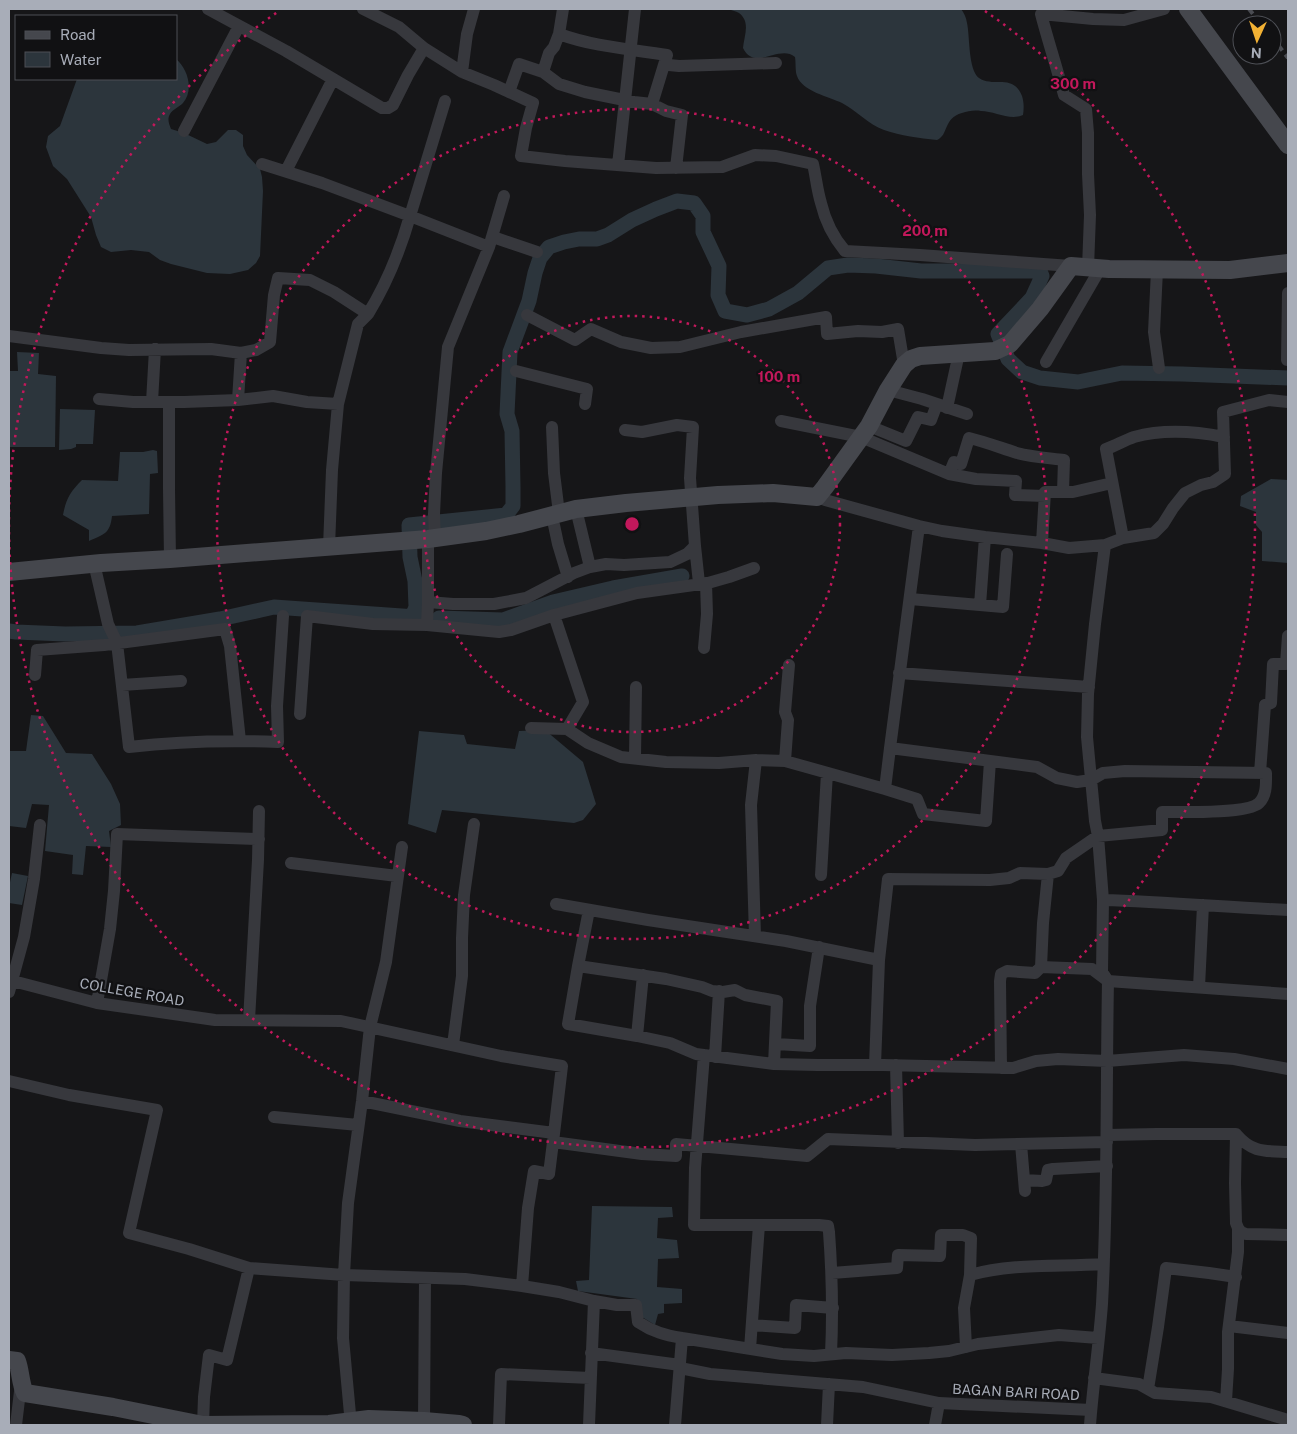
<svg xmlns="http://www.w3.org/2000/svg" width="1297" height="1434" font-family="'Public Sans',sans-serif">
<rect width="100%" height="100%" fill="#161618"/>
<path fill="#2c353c" d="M727 9H961C964 13 966 17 967 23 970 36 968 70 979 78 994 88 1013 73 1022 96 1024 102 1024 109 1023 115 1010 121 994 111 981 111 974 110 968 111 962 113 943 118 949 135 937 140 919 138 901 136 884 130 868 124 857 111 842 103 829 97 802 91 797 76 795 71 796 63 795 57 779 44 755 72 743 48 744 36 751 22 739 13 736 11 731 10 727 9Z
M176 59C188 69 194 90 183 103 179 107 173 109 170 114 167 119 169 124 171 129L184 133 207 144 216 142 228 130H236L243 135V146L247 155 260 169 262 177 263 191 260 256 256 263 248 270 230 274 207 273 171 264 160 260 149 252 131 250 111 252 101 247 96 235 91 217 67 179 53 166 46 147 48 136 60 126 77 79H176Z
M17 352 39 353 38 374 56 376 55 447H9V371H18Z
M60 409 95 410 93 444H76V447L71 449 59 450Z
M153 450 157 451 158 473 150 474 149 514 112 516C110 534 104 534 89 541V530L63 515C66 499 70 492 82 480L118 481 120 452H143Z
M1271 479 1288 480V563L1262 561V532L1256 525V512L1240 506 1241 496Z
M31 715 43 716 66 753 92 754 111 784 120 804 121 825 109 831 111 847 86 846 83 875 72 874 73 855 45 851 49 805 32 804 26 828 9 826V751H26Z
M545 730 583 762 596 804 583 820 574 823 442 810 436 833 408 824 419 731 464 735 467 744 515 749 519 731Z
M12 873 28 876 22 905 9 903V887Z
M592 1206 672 1207 673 1217 658 1218 657 1238 677 1240 679 1258 658 1259 657 1287 682 1289V1303L664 1304V1313L658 1314 655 1325 642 1317 637 1299 578 1291 576 1281 589 1280Z"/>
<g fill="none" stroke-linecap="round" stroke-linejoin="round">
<path stroke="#2c353c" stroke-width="15" d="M412 617 416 607 415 581 410 557 409 525 506 515 513 506V487L512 431 507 414 510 352 529 301 535 273 540 258 549 247 564 242 579 239H597L608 235 632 220 656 209 677 201 694 203 703 216V232L719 266 718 295 725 311 747 315 769 309 798 293 828 268 848 265 876 266 921 271H1040L1042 276 1032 298 998 334 1008 359 1022 372 1040 378 1078 382 1122 373 1182 374 1288 378
M439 618 503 620 553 602 613 588 682 576
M9 631 16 632 65 634 137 633 220 619 274 607 416 617"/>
<path stroke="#37383d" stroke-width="12" d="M208 9 286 51 382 108H388L393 105 408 75 424 48
M363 9 399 27 424 48 462 72 467 34 474 9
M559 34C595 47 630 49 667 55L652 104
M666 63 669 65 679 66 776 63
M462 72 494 85 533 103 526 128 521 156 565 161 656 168 722 167 755 155 776 156 813 164C816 177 817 190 821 203 825 220 834 238 845 251L920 255 1071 266
M543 72 559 84 585 92 634 102 652 104 666 111 682 115 676 168
M509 92 519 64 543 72 549 53 554 47 559 34 563 9
M184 131 239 26
M262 164 322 183 410 216 445 101
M618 165 635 9
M286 171 333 79
M493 237 537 252
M1088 268 1090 215 1088 174V133L1086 109 1064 95C1057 68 1048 41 1041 14L1093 19 1124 20 1164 9
M1157 270 1154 332 1159 368
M527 315 575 340 591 329 621 342 651 348 680 347 741 332 826 317 827 334 858 331 882 332 898 329 904 365
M9 336 101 348 129 350 211 349 241 353
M1287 360 1288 293
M1046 362 1100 269
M516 371 587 389 585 404
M888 390 922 399 967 414
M99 399 133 402H184L238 400 273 396 307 402 338 404
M238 400 241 353 256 350 270 342 274 295 278 278 310 280 334 292 368 314C387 283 400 251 410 216L489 247
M152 402 155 349
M169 402V489L170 559
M947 408 959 353
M781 421 861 437 949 474 976 479 1016 481 1015 495 1045 496
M869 426 906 441 918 417 931 420 937 404
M552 427 554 473 559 513
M625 430 642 432 677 425 693 427 690 478 695 546 699 583
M949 474 954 462 961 464 969 438C986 442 1001 448 1017 453 1032 457 1048 458 1064 460L1063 492
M817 497 825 500 919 526 942 531 985 537 1042 543 1069 548 1105 545 1095 624 1088 694 1087 737 1095 821 1098 836 1103 900 1102 972 1108 981C1106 1088 1108 1196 1102 1304 1099 1345 1093 1385 1090 1425
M554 525 558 544 568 577
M435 538 434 514 436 473 448 347 489 247 504 196
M1123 538 1106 449C1115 446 1125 440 1134 437 1163 429 1194 431 1224 437
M1042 543 1045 492H1073L1112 483
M1105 545 1123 538 1154 533 1163 524 1173 508 1185 493 1201 485 1213 482 1225 474 1223 412 1269 400 1288 402
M329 547 332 470 338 404 358 324 368 314
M94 563 108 624 117 643 129 747C180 741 227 740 278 742L277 706 283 616
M590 567 606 564 624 565 670 562 687 554 695 546
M910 599 1003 607 1007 554
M428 602 453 604H494L526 598 574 573 590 567 576 509
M980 605 985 537
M427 625 428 602V539
M704 648 707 614 706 583
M899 673 1089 687
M35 675 37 650 104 645 225 629 230 646 240 741
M122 685 181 681
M300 714 307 616 373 624 427 625 499 632 511 630 554 615
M531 728 567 729 588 743 621 757 666 762 719 763 756 760 785 761 885 789 890 748
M567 729 583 702 554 615 637 593 708 583 729 577 754 568
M635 758 636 687
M785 761 788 720 785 712 789 665
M1260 773 1265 705 1271 703 1273 664H1286L1288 636
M885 789 917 799 923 814 986 821 990 761
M291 863 397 876
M1048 874 1043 923 1041 967 1092 969 1108 981 1288 994
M821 875 827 773
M1103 900C1165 902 1226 907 1288 910
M556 904 648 920 786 941 879 960 888 879 990 880 1009 878 1020 873 1048 874 1058 871 1066 858 1098 836 1162 830V812C1180 812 1248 814 1259 803 1267 795 1266 783 1266 773L1125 771 1103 773 1091 780 1077 782 1057 778 1037 767 890 748 919 526
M589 910 578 966 666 979 702 987 712 991 723 992 735 990 745 995 777 1001 774 1064 818 1065H883L1013 1068 1036 1061 1058 1059 1107 1061 1184 1055 1234 1059 1288 1069
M755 936 751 805 756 760
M578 966 568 1024 637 1036
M643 975 637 1036 670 1043 696 1054 774 1064
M9 980 97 1003 215 1020 341 1021 501 1056 562 1066 553 1142 642 1154 676 1156V1144L807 1156 828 1139 975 1145 1107 1142
M1199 987 1203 905
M9 992 24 937 34 879 40 825
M97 1003 110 929 114 891 117 834 259 839
M249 1020 258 860 259 811
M776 1044 810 1046V1006L819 947
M453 1045 462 976V938L464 895 474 824
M704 1055 695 1168 694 1225H819L828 1226 829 1232C832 1273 833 1313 831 1354
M715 1057 719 991
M875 1065 879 960
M896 1065 898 1143
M1001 1068 1000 981 1001 974 1007 971 1035 973 1041 967
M9 1081 69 1095 157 1110 129 1233 189 1249 249 1268 227 1360 209 1355 204 1397 203 1425
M362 1101 460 1121 554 1133
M274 1117 358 1125
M1107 1135 1157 1134H1236C1252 1153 1265 1151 1288 1152
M1021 1144 1025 1191
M1024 1180 1042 1181 1046 1180 1048 1170 1053 1169 1107 1166
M1238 1228 1241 1232 1246 1234 1288 1235
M249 1268 344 1275 465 1279 522 1286 559 1292 594 1301 617 1305H636L638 1322C653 1332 665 1335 682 1338
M832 1273 897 1268 898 1255 940 1256 941 1235H963L971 1238 970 1275C1013 1263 1059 1267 1103 1264
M522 1286 528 1208 534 1171 549 1174 553 1142
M752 1325 795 1328 796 1305 833 1308
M1229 1326 1288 1333
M966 1347 964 1308 970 1275
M750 1349 759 1225
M591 1353 680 1365
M680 1368 710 1374 863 1387 939 1403
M1094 1378 1139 1384 1155 1393 1211 1397 1288 1420
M1148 1389 1158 1327 1166 1268 1209 1273 1236 1277
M1226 1401 1228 1369V1332L1238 1252V1228L1236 1223 1235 1183 1236 1134
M424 1421 425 1278
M16 1425 21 1383
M351 1425 343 1338 344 1275 348 1203 362 1101 370 1027 386 962 402 847
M499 1425 501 1374 590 1378
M589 1425 594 1301
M675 1425 682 1338 782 1354 814 1356 846 1353 892 1355 929 1353 949 1351 978 1344 1059 1335 1098 1338
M827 1425 829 1384
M935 1425 939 1403 1091 1410"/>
<path stroke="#45474d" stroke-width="18" d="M1188 9 1288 145
M9 572 101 563 170 559 428 539 486 531 519 524 576 509 626 503 718 495 773 493 817 497 825 487 869 426 888 390 904 365 911 359 920 356 995 351 1010 344 1040 309 1071 266 1109 269 1230 270 1288 263
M9 1360 17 1361C21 1372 20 1383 25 1393L113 1407 203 1425 329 1424 369 1419 424 1421 459 1424 463 1425"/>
<path stroke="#4a4c52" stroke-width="4" stroke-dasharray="6 5" stroke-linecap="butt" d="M1249 9 1262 25
M1272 37 1288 58"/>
</g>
<g fill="none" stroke="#c2185b" stroke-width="2.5" stroke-dasharray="2.5 5">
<circle cx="632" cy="524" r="208"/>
<circle cx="632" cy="524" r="415"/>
<path d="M985 11A623 623 0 1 1 279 11"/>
</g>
<g text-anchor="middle" stroke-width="4.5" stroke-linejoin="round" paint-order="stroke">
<g font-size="14" fill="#a8adb8" stroke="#111113">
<text transform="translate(132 992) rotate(10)" y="5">COLLEGE ROAD</text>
<text transform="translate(1016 1392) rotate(3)" y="5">BAGAN BARI ROAD</text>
</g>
</g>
<circle cx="632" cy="524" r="8" fill="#c2185b" stroke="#111113" stroke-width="2.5"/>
<g font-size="15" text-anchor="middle" font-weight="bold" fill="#c2185b" stroke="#111113" stroke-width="4.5" stroke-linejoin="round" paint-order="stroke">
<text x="1073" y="89">300 m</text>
<text x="925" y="236">200 m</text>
<text x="779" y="382">100 m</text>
</g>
<rect width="1297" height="1434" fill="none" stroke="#a8adb8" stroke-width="20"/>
<rect x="15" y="15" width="162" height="65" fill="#111113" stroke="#4d4f55"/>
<rect x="25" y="31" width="25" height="8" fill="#45474d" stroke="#4d4f55"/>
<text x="60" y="40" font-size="15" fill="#a8adb8">Road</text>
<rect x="25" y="52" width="25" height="15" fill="#2c353c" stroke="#4d4f55"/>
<text x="60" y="65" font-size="15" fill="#a8adb8">Water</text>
<g transform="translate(1257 40) rotate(183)"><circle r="24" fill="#111113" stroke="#4d4f55"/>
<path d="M0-4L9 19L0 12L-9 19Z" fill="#f2b134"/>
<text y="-8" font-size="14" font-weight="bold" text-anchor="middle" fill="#a8adb8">N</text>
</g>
</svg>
